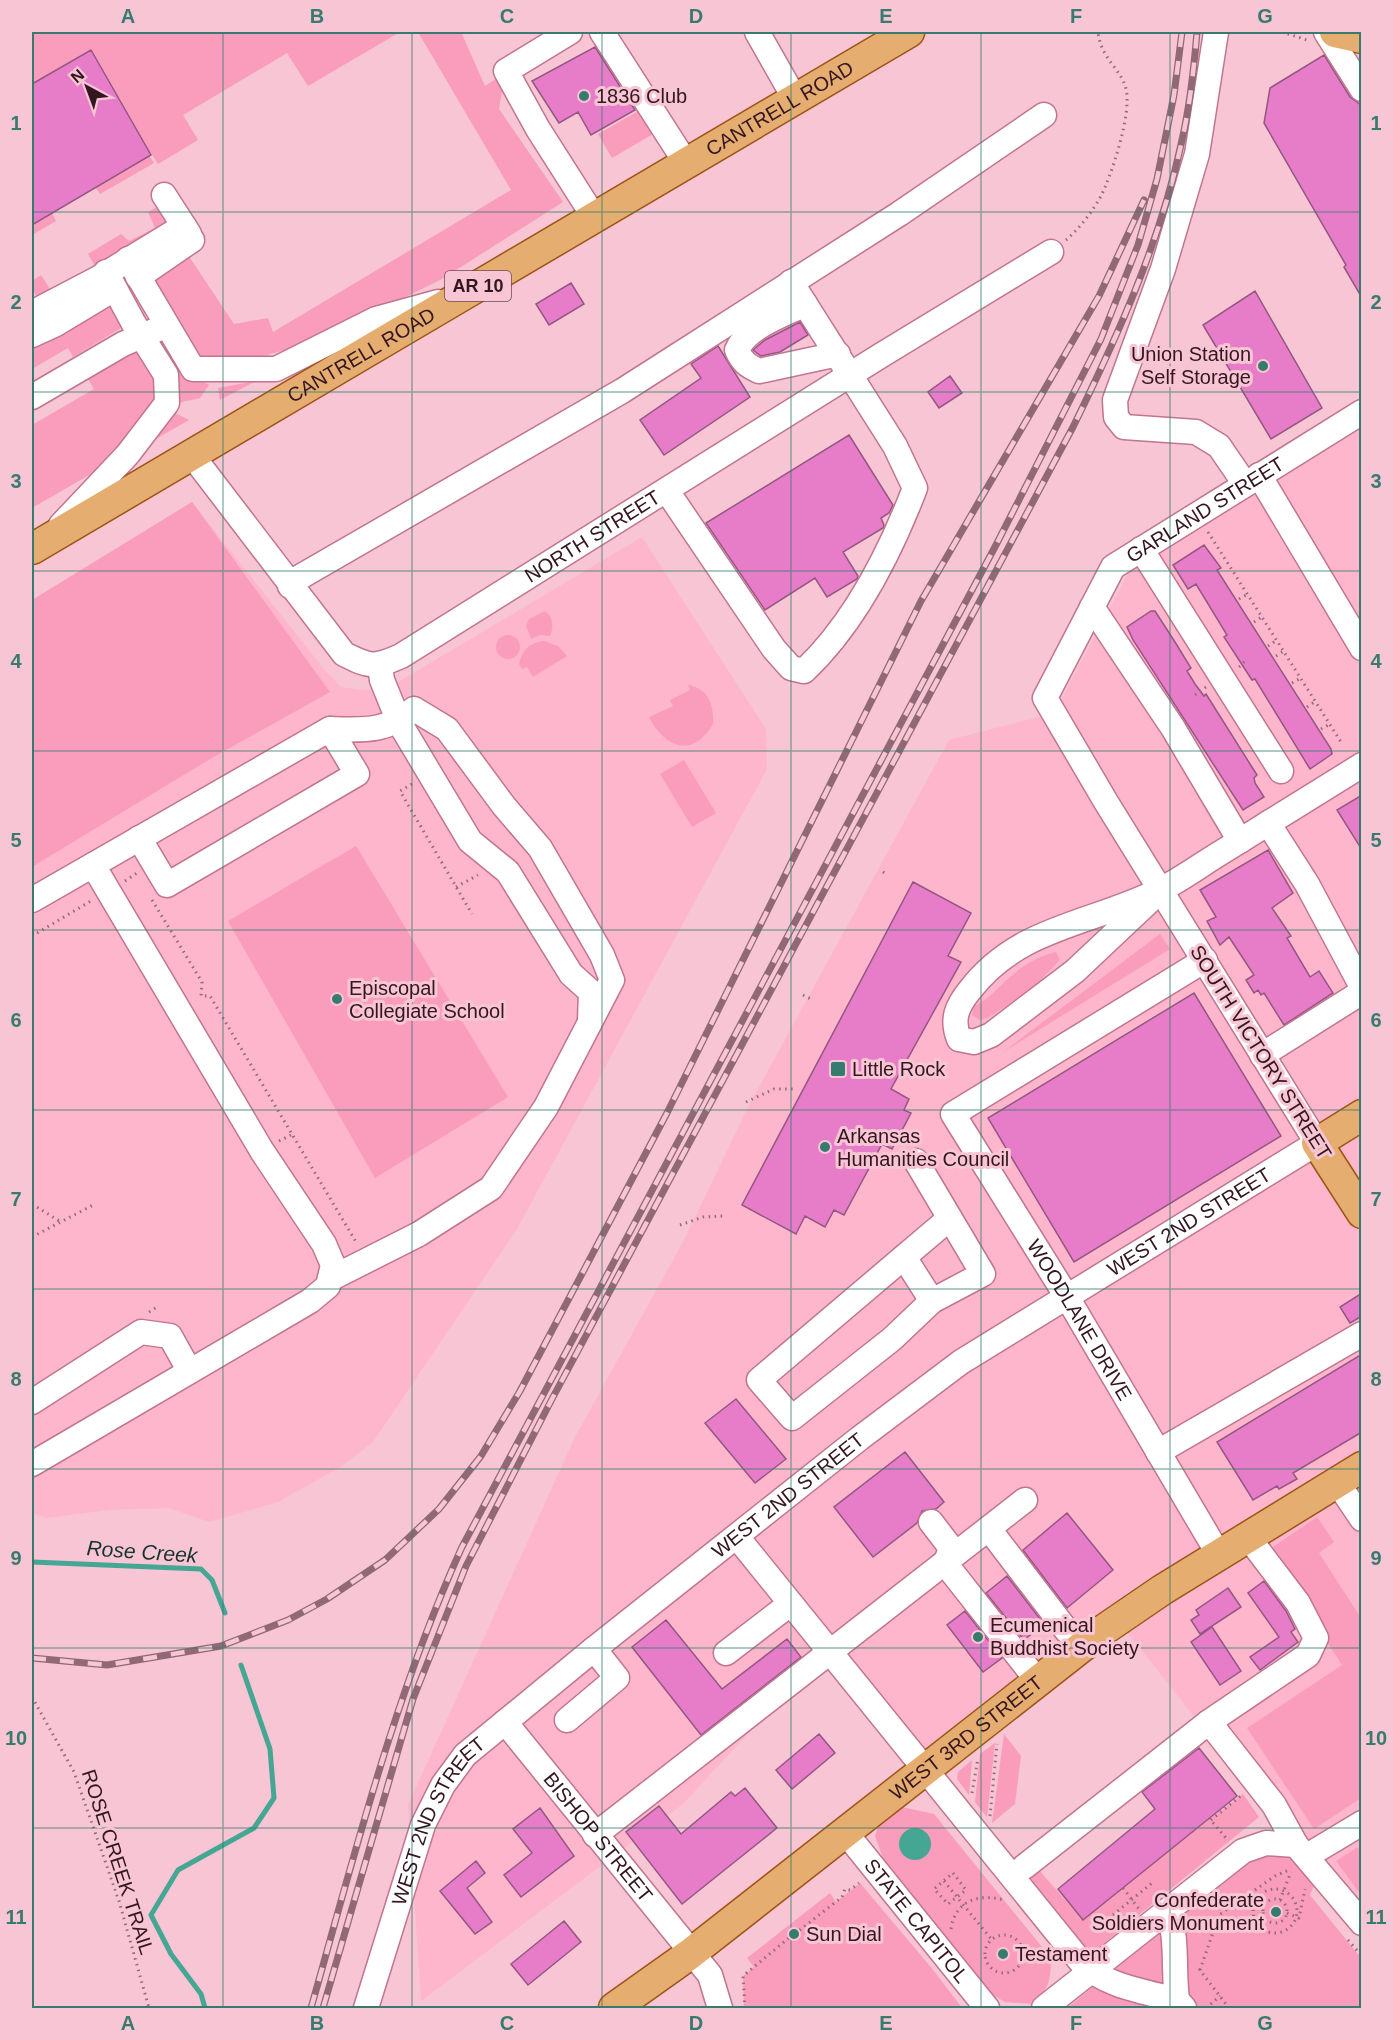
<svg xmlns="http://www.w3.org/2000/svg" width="1393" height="2040" font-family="Helvetica,sans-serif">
<rect width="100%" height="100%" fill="#f7c5d4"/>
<path fill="#feb6cd" d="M1361 413V1927L1112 1613 924 1756 831 1644 683 1804 421 2001 408 1805 575 1437 684 1240 748 1107 949 740 1054 713 1141 549Z
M192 502 323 668 341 687 362 690 388 688 642 537 766 729 767 769 517 1229 373 1442 342 1466 278 1502 209 1522 169 1508 109 1510 47 1518 32 1513V602Z"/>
<path fill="#fa9cbb" d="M32 32H400L308 86 287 53 183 115 198 140 158 164 88 55 32 89Z
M418 32H461L485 86 499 77 503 85 499 109 563 202 442 279 310 344 270 354 256 362 193 369 150 279 186 252 234 324 268 318 273 332 511 190Z
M640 110 653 134 612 158 598 134Z
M148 154 154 163 100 194 95 187Z
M161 205 169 220 163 229 48 298 38 299 32 289V281L41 275 52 292 95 266 88 254 121 234 129 241 155 228 148 212Z
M52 213 56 221 32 235V225Z
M109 299 126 325 73 357 68 348 32 369V346Z
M160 339 179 367 209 385 200 398 173 404 157 341Z
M140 351 156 370 161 400 103 467 32 508V425L94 389 86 376Z
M256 381 220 400 218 388Z
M169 410 189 420 154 440 166 423Z
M192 502 330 692 210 759 32 867V600Z
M545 611C553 617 554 627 550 636L540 635 531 639 526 626 529 619Z
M496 647a12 12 0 1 1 24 0a12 12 0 1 1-24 0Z
M544 641 558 646 567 656 533 677 527 667 522 669 519 664C523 649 529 643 544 641Z
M688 685C709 689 714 705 713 724 693 759 665 748 649 717L673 706 670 700 690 690Z
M684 760 716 813 692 827 660 774Z
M356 846 508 1097 375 1178 228 921Z
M1160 934 1170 949 1003 1052Z
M1056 952 1060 960 1029 992 987 1018 980 1020 972 1015 974 1006C989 1000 998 987 1010 977 1024 965 1038 956 1056 952Z
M1317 1517 1334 1542 1319 1553 1361 1618V1798L1314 1829 1247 1728 1342 1665 1267 1551Z
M1004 1734 1021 1756 1015 1804 992 1823Z
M995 1743 987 1817 975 1802 980 1754Z
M972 1760 969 1795 957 1779 958 1772Z
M1243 1794 1259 1817 1097 1949 1083 1950 1027 1880 1029 1872 1038 1869 1083 1920 1181 1841Z
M902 1807 934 1814 1051 1958C1051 1979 1049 1990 1033 2004L1005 2002 991 1994 885 1864 875 1836 880 1820Z
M1358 1847 1361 1853V1895L1336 1861Z
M1286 1855 1298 1856 1316 1880 1310 1895 1361 1958V2008H1067L1236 1869 1264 1856Z
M860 1883 934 1971 962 2008H744L743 1976 754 1967 747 1958 830 1893 836 1902Z"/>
<path fill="#44a693" d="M899 1844a16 16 0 1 1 32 0a16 16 0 1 1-32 0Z"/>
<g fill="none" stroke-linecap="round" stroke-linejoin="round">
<path stroke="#44a693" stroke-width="5" d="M32 1562 201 1569 212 1580 225 1613
M205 2008 201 1994 171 1954 151 1915 178 1870 254 1828 274 1798 270 1749 241 1665"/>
</g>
<path fill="#e77cc9" stroke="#945782" stroke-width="1.5" d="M595 47 635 110 591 135 578 112 559 123 532 81Z
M91 50 151 155 32 225V84Z
M1324 55 1350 97 1362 106V298L1344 267 1346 265 1264 123 1270 88Z
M571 283 584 304 549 325 536 304Z
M1255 291 1322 408 1271 439 1203 325Z
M800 322 808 335 780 352 761 356 753 350 765 340Z
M718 346 750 397 664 455 640 420 701 378 691 364Z
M950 376 962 393 939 408 928 392Z
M849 435 893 505 889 513 881 518 884 525 883 528 843 552 858 576 857 579 827 597 815 578 765 610 706 523Z
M1204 545 1221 568 1217 570 1331 749 1332 754 1310 769 1255 679 1252 680 1224 637 1227 635 1196 584 1188 589 1173 565Z
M1151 611H1155L1175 642 1191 668 1187 671 1195 684 1204 696 1206 694 1257 775 1254 778 1255 783 1264 797 1243 810 1133 640 1127 627Z
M1362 795V850L1337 810Z
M1268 850 1293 893 1272 908 1291 936 1287 938 1310 977 1319 971 1333 993 1284 1025 1264 993 1261 995 1258 990 1254 993 1246 980 1254 975 1229 937 1220 945 1207 921 1216 917 1200 890Z
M913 882 971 913 948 956 961 962 891 1089 909 1099 904 1110 911 1113 892 1149 882 1144 844 1215 834 1210 825 1227 805 1216 796 1234 742 1205Z
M1194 993 1281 1136 1074 1262 988 1118Z
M1362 1293V1316L1350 1323 1340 1307Z
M1362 1354V1432L1293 1473 1297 1479 1279 1489 1277 1486 1253 1500 1217 1442Z
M736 1399 786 1459 755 1483 705 1423Z
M905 1452 944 1502 936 1509 922 1511 917 1523 873 1557 834 1507Z
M1067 1513 1113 1570 1067 1608 1023 1550Z
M1007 1576 1044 1624 1024 1640 986 1593Z
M1264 1581 1286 1611 1295 1629 1291 1632 1298 1642 1260 1670 1250 1657 1279 1637 1248 1593Z
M1228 1588 1241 1607 1200 1634 1191 1620 1199 1615 1196 1610Z
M965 1611 1002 1658 983 1672 947 1625Z
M666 1620 722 1689 787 1639 801 1657 701 1735 632 1647Z
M1212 1627 1241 1671 1220 1685 1191 1642Z
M819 1734 835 1753 792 1789 776 1770Z
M1199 1748 1237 1796 1083 1920 1058 1889 1155 1809 1142 1792Z
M745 1788 777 1828 682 1904 626 1832 659 1806 681 1834 731 1792 735 1796Z
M540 1808 574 1856 521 1897 504 1875 532 1853 513 1829Z
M476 1861 485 1873 467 1888 492 1922 475 1934 440 1891Z
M564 1921 581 1942 528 1985 511 1964Z"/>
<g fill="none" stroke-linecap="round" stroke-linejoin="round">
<g stroke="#c1758f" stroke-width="27">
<g id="minor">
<path d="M570 32 506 71 538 129 594 217"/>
<path d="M602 32 686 163"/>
<path d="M757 32 795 99"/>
<path d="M1216 32 1197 154 1163 269 1115 400 1116 417 1124 427 1196 432 1219 446 1245 484"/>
<path d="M1326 32 1362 89"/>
<path d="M164 195 189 234"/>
<path d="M128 259 193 369H276L376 319 438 302"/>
<path d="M138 277 192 240"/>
<path d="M805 304C784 315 746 327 737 350 742 362 748 366 759 371L838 354"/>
<path d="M32 313 97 279 184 226"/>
<path d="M32 335 56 324 114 289"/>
<path d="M32 397 123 344 156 330"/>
<path id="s1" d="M191 454 344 654C370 667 374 668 401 656L880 356 1051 252"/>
<path d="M1259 475 1362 648"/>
<path d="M667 491 774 649 791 668 804 671C855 623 890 553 915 488L895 446 791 282"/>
<path d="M61 525 128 454 167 403 166 375 134 324 106 272"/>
<path d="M1141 549 1281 771"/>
<path d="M290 586 300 577 622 391 899 214 1044 115"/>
<path d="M1092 607 1173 728 1240 841"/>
<path d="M380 666 382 680 399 722 470 841 508 872 571 974 591 992 590 1020"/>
<path d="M1268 823 1307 884 1362 987"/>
<path d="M139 838 167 885 357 774 330 729"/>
<path d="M1161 890 1075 971 991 1035 974 1042 959 1039C951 1019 957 1006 970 990 1019 926 1093 924 1160 890 1182 879 1202 864 1222 852 1269 823 1315 794 1362 765"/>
<path d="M32 900 330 729C364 730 387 732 414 709L447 729 504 806 540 848 602 955 612 980 546 1107 491 1188 419 1234 330 1279"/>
<path id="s2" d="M1205 960 953 1114 1067 1297 1219 1555"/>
<path d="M1262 1055 1362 992"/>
<path d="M916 1161 983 1274 932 1301 892 1339 792 1418 759 1380 950 1218"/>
<path d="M904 1257 932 1301"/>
<path d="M32 1402 141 1332 170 1336 189 1370"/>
<path d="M1158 1452 1362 1334"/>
<path d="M32 1464 310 1301 328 1286 333 1265 324 1244 262 1151 93 865"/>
<path d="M1337 1482 1362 1519"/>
<path d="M931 1522 951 1548 946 1562 948 1567 1037 1680"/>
<path d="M989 1529 1067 1631"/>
<path d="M737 1537 1081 1962C1104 1986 1146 1992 1177 2000L1184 2008"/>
<path d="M726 1653 790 1604"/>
<path d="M567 1720 617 1678 594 1649"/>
<path id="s3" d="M505 1722 710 1975 720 2008"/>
<path d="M1209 1722 1308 1655 1316 1638 1298 1603 1248 1537"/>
<path id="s4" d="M845 1832 987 2008"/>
<path d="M595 1835 1025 1500"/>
<path d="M1307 1856 1362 1823"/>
<path d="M1024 1867 1209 1722 1274 1805 1296 1845"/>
<path d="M1168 1910C1178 1939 1173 1970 1177 2000"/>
<path id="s5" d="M366 2008 423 1825 443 1785 465 1755 594 1649 860 1438 961 1362 1317 1143 1106 802 1045 698 1113 567 1362 412"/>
<path d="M1044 2008 1243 1851 1266 1843 1296 1845 1362 1923"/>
</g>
</g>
<g stroke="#9d5416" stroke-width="33">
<g id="major">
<path d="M1335 32 1362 38"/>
<path id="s6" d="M32 549 909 32"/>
<path d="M1362 1115 1317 1143 1362 1213"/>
<path id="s7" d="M614 2008 690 1954 1102 1631 1162 1590 1362 1467"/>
</g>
</g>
<path stroke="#926b78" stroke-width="3" stroke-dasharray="1.5 4.5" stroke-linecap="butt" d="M1282 32 1307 40
M1066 240C1080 228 1092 212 1101 196 1112 174 1132 113 1126 89 1122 70 1101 59 1098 32
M1208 532 1341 742
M1239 599 1248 594
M1254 622 1262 617
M1268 646 1277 640
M1276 656 1284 651
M1239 667 1246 660
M1292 683 1301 678
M1195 695 1206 687
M1307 707 1316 701
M1321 729 1330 724
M412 784 400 791 472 914
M883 872 886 874
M125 881 137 873
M456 887 478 875
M152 900 202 982 201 996H210L356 1242
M32 936 91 901
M803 995 813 1000
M746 1102 774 1089H793
M279 1141 291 1135
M32 1204 61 1222
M680 1225 703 1217 724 1216
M32 1237 95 1204
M149 1312 157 1307
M32 1697 74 1772 119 1901 149 2008
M972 1793 978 1758
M990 1816 997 1744
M1209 1818 1226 1838
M1211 1820 1242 1795
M953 1873 966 1890 948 1904 934 1889Z
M944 1881 992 1940
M1123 1888 1139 1909
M1253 1911a22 22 0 1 1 44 0a22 22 0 1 1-44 0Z
M1263 1911a12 12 0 1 1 24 0a12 12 0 1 1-24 0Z
M1280 1900 1291 1872
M1287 1913 1299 1918 1305 1889
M1113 1915 1152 1883
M951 1929C955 1901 978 1893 1004 1900
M985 1954a19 19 0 1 1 38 0a19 19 0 1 1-38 0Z
M1348 1940 1362 1956
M1199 1969 1229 2008
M1200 1970 1219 1915 1275 1876 1289 1870
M745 2008 743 1976 790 1937 793 1931 796 1933 842 1897 845 1889 850 1890 859 1883
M1206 2008 1220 1996"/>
<use href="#minor" stroke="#fff" stroke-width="24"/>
<use href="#major" stroke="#e6ad70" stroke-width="30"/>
<g stroke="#916976" stroke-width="7">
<path id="rail" d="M32 1658 107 1665 221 1646 288 1620 327 1599 385 1560 439 1509 481 1456 520 1391 667 1113 921 601 1099 296 1144 200
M311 2008C355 1853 395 1694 462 1547L996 545 1101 339 1138 245 1157 179 1174 95 1182 32
M323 2008 413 1699 466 1566 552 1399 1073 427C1118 335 1161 241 1182 140 1190 105 1194 68 1197 32"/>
</g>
<use href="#rail" stroke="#f7c5d4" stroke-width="4.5" stroke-dasharray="14" stroke-linecap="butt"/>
</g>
<path fill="none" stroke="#377b6e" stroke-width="1.5" stroke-opacity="0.55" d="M223 32V2008M412 32V2008M602 32V2008M791 32V2008M981 32V2008M1170 32V2008M32 212H1362M32 392H1362M32 571H1362M32 751H1362M32 930H1362M32 1110H1362M32 1289H1362M32 1469H1362M32 1648H1362M32 1828H1362"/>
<g fill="#377b6e" stroke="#f7c5d4" stroke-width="2">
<circle cx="584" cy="96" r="6"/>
<circle cx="1263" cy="366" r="6"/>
<circle cx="337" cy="999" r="6"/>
<rect x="830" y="1061" width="16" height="16" rx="3"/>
<circle cx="825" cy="1147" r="6"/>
<circle cx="978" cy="1637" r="6"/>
<circle cx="1276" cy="1912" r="6"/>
<circle cx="794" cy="1934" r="6"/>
<circle cx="1003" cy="1954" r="6"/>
</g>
<g text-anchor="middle" stroke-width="6" stroke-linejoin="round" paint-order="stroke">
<rect fill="#f7c5d4" stroke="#6e4a57" stroke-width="1.5" x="445" y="271" width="66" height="30" rx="4.5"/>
<g font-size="18" font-weight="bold" fill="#341621">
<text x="478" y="292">AR 10</text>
</g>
<g font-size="20" fill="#341621" stroke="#f7c5d4" text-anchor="start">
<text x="596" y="103">1836 Club</text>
<text x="1251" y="361" text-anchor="end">Union Station<tspan x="1251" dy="23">Self Storage</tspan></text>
<text x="349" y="995">Episcopal<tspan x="349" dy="23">Collegiate School</tspan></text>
<text x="852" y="1076">Little Rock</text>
<text x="837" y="1143">Arkansas<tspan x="837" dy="23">Humanities Council</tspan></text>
<text x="990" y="1632">Ecumenical<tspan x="990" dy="23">Buddhist Society</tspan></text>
<text x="1264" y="1907" text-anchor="end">Confederate<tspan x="1264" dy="23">Soldiers Monument</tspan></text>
<text x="806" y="1941">Sun Dial</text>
<text x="1015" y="1961">Testament</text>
</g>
<g font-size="20" fill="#341621" stroke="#f7c5d4">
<text dy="7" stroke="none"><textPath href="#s6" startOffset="868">CANTRELL ROAD</textPath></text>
<text dy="7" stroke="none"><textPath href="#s6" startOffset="382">CANTRELL ROAD</textPath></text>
<text dy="7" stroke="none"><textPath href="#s5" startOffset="2102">GARLAND STREET</textPath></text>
<text dy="7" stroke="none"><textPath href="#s1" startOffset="538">NORTH STREET</textPath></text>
<text transform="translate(1261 1052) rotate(58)" y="7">SOUTH VICTORY STREET</text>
<text dy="7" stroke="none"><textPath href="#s5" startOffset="1174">WEST 2ND STREET</textPath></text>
<text dy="7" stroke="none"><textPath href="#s2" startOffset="537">WOODLANE DRIVE</textPath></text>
<text dy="7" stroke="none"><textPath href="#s5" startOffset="688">WEST 2ND STREET</textPath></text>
<text dy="7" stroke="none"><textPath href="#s7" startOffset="444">WEST 3RD STREET</textPath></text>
<text dy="7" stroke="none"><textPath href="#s5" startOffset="202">WEST 2ND STREET</textPath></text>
<text dy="7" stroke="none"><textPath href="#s3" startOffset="148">BISHOP STREET</textPath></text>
<text transform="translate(118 1862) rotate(72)" y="7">ROSE CREEK TRAIL</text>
<text dy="7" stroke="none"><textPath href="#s4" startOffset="114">STATE CAPITOL</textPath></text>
</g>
<g font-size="21" font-style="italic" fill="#15332d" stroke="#f7c5d4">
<text transform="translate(142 1552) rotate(4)" y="7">Rose Creek</text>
</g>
</g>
<rect width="1393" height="2040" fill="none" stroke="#f7c5d4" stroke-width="66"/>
<g transform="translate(87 87) rotate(319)" stroke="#f7c5d4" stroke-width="4.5" paint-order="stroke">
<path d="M0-4.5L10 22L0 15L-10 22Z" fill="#341621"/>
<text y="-9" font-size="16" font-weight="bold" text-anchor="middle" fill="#341621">N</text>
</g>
<rect x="33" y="33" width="1327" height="1974" fill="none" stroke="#377b6e" stroke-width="2"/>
<g font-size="20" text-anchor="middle" font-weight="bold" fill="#377b6e">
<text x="128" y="23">A</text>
<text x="317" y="23">B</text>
<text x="507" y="23">C</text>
<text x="696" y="23">D</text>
<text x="886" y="23">E</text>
<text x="1076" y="23">F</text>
<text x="1265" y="23">G</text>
<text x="16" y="130">1</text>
<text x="1376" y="130">1</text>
<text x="16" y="309">2</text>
<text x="1376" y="309">2</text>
<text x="16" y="488">3</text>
<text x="1376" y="488">3</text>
<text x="16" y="668">4</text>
<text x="1376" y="668">4</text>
<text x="16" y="847">5</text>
<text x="1376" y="847">5</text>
<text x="16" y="1027">6</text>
<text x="1376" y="1027">6</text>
<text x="16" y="1206">7</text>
<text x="1376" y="1206">7</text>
<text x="16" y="1386">8</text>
<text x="1376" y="1386">8</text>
<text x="16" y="1565">9</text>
<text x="1376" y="1565">9</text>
<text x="16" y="1745">10</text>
<text x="1376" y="1745">10</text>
<text x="16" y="1924">11</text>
<text x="1376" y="1924">11</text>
<text x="128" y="2030">A</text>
<text x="317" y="2030">B</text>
<text x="507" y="2030">C</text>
<text x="696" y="2030">D</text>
<text x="886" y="2030">E</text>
<text x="1076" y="2030">F</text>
<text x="1265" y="2030">G</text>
</g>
</svg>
